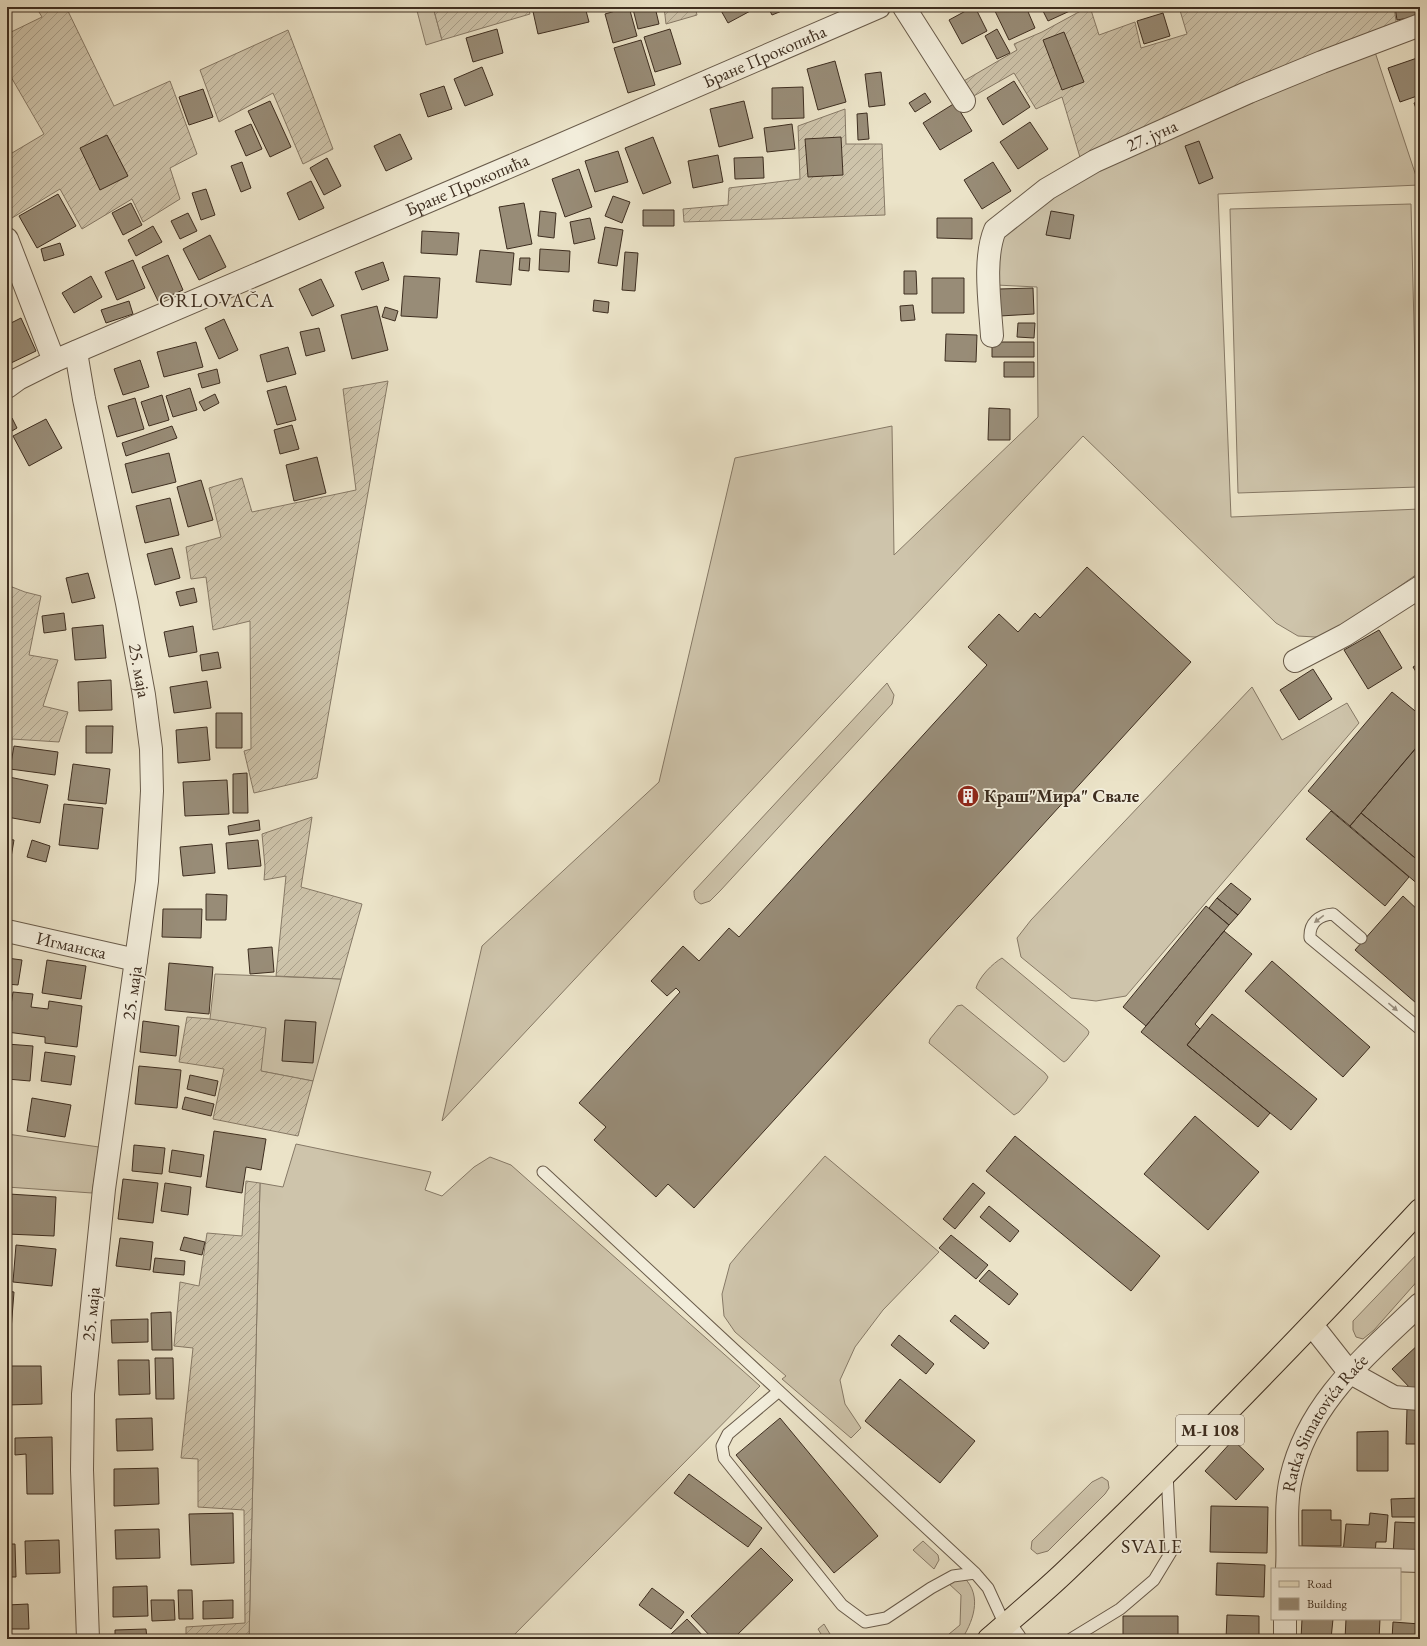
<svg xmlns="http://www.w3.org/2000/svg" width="1427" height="1646" font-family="'EB Garamond',serif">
<defs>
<pattern id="garden-furrows" width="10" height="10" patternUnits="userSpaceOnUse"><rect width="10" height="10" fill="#cec4ab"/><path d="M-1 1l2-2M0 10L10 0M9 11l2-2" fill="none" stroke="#a9a08b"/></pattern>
</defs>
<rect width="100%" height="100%" fill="#ebe3c8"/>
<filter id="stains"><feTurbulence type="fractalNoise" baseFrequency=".005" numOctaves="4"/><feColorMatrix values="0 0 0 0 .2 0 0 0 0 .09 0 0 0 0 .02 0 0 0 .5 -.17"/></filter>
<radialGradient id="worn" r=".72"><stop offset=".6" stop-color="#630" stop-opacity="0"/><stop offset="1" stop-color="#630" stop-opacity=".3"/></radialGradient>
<path fill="#cec4ab" stroke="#867966" d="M416 7H433L442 40 426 45Z
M1374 49 1419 185 1218 194 1231 517 1420 509V572L1331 634 1315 637 1298 636 1276 623 1083 436 442 1121 482 946 659 782 735 458 892 426 894 555 1038 417 1037 287 996 285 1003 230 1087 176Z
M1411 204 1418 487 1238 493 1230 209Z
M887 683 894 695 892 704 720 891 710 901 701 904C695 901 694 898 694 891Z
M1252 687 1282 740 1347 703 1359 723 1126 996 1096 1001 1071 998 1021 957 1017 938 1031 920Z
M1002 958 1087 1029 1089 1032 1088 1035 1067 1060 1064 1062 1061 1060 976 988C979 977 993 963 1002 958Z
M215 974 341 979 313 1081 261 1071 210 1019Z
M962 1005 1045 1073 1048 1077 1046 1081 1019 1112 1014 1115 929 1043 930 1039 957 1006Z
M7 1134 99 1147 92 1193 7 1187Z
M296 1144 431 1172 425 1190 442 1196 474 1167 490 1157 511 1165 760 1386 510 1639H249L260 1183 283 1187Z
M825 1156 939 1252 883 1310 855 1347 840 1380 845 1404 861 1428 851 1438 782 1379 786 1376 735 1332 724 1316 722 1294 730 1264 745 1246Z
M1420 1251V1278L1374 1330 1363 1339 1356 1337 1353 1330V1321Z
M1102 1477 1108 1481 1109 1488 1105 1494 1048 1551 1037 1554 1031 1549 1032 1541 1092 1482Z
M923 1541 938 1555 939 1560 934 1569 913 1550Z
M960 1574C983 1592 975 1618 962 1639H943L960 1625 961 1595 948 1583Z
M824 1624 833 1639H824L818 1629Z"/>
<path fill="url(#garden-furrows)" stroke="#867966" d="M36 7H66L114 106 170 81 197 154 170 168 180 199 143 222 132 199 82 229 60 189 7 221V156L44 134 7 70V34L42 17Z
M433 7H528L530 14 442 40Z
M664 7H695L697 15 666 24Z
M1088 7H1090L1099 35 1135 22 1141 48 1187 34 1179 7H1394L1397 28 1082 164 1062 97 1036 109 1014 73 972 97 962 82 1017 50 1014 44 1042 32Z
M288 30 333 149 303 164 273 93 219 122 200 70Z
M845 109 846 144H882L885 215 684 222 683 209 728 205 729 188 800 179 798 126Z
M388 381 317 778 254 793 244 751 251 749 250 621 213 630 206 577 191 579 186 547 221 537 209 488 242 478 252 512 356 490 343 389Z
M7 585 25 592 41 596 29 655 58 660 43 706 68 712 59 742 12 739 7 762Z
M312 817 301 887 362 904 341 979 276 976 286 876 264 880 265 867 262 834Z
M187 1017 210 1019 266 1028 261 1071 313 1081 298 1136 213 1119 224 1069 179 1062Z
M246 1181 260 1183 249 1639H186V1627L245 1623 244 1510 198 1507V1459L181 1458 193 1348 174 1346 180 1282 199 1286 207 1233 242 1236Z"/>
<path fill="#988c77" stroke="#3e2e20" d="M532 7H585L589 22 538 34Z
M629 7 637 36 613 43 605 14Z
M644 7H655L659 24 638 29 633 9Z
M719 7H753L754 9 728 23Z
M768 7H788L789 8 772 15Z
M973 7H975L987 31 962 44 949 20Z
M993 7H1026L1035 28 1009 40Z
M1051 7H1071L1072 10 1048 21 1043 11Z
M1138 7H1153L1139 11Z
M1395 7H1420V16L1397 20Z
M1163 13 1170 36 1144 44 1137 21Z
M497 29 503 53 473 62 466 38Z
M670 29 681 64 655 72 644 37Z
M997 29 1010 53 997 59 985 36Z
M1064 32 1084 82 1062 90 1043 40Z
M641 40 655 85 628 93 614 48Z
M1420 57V95L1400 102 1388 68Z
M835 61 846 102 818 110 807 69Z
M482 67 493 95 465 106 454 79Z
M881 72 885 105 869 107 865 74Z
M1014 81 1030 107 1003 125 987 98Z
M444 86 452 109 428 117 420 94Z
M803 87 804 118 772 119V88Z
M203 89 213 117 189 125 179 97Z
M925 93 931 102 915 112 909 103Z
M270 101 291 147 270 157 248 111Z
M744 101 753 138 719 147 710 109Z
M1420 101V119L1414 103Z
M955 103 972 131 940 150 923 123Z
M867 113 869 139 858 140 857 114Z
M1030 122 1048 149 1018 169 1000 142Z
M251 124 262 149 246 156 235 131Z
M792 124 795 149 767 152 764 128Z
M400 134 412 159 386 171 374 146Z
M107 135 128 176 100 190 80 148Z
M653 137 671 183 643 194 625 148Z
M841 137 843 175 808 177 805 139Z
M1199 141 1213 178 1199 184 1185 146Z
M618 151 628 182 595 192 585 161Z
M718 155 723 182 693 188 688 161Z
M763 157 764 178 735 179 734 158Z
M327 158 341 186 324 195 310 168Z
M242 162 251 188 241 192 231 166Z
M993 162 1011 191 982 209 964 180Z
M579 169 592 207 565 217 552 179Z
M311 181 324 208 299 220 287 193Z
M206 189 215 215 201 220 192 193Z
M58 194 76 226 37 248 19 216Z
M613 196 630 202 622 223 605 216Z
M131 203 142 225 123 235 112 213Z
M524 203 532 244 507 249 499 207Z
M643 210H674V226H643Z
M540 211 556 213 554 238 538 236Z
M1051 211 1074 215 1070 239 1046 235Z
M188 213 197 231 180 239 171 221Z
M590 218 595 239 574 244 570 222Z
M937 218H972V239L937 238Z
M153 226 162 242 136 256 128 240Z
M605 227 623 230 617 266 598 263Z
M422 231 459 233 457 255 421 253Z
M210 235 226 267 199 280 183 249Z
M60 243 64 255 44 261 41 249Z
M540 249 570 251 569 272 539 270Z
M480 250 514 253 511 285 476 282Z
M625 252 638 253 635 291 622 290Z
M168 255 183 290 158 301 142 267Z
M520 258H530L529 271 519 270Z
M133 260 145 288 117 300 105 272Z
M383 262 389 280 362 290 355 272Z
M904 271H916L917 294H904Z
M91 276 102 297 74 313 62 293Z
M404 276 440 278 437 318 401 316Z
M932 278H964V313H932Z
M321 279 334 306 312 316 299 289Z
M1033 288 1034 314 1000 316 999 289Z
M7 293 11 307 7 308Z
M594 300 609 302 608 313 593 311Z
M129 301 133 314 106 323 101 310Z
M913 305 915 320 901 321 900 306Z
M377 306 388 350 352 359 341 315Z
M385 307 398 311 395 321 382 317Z
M21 318 36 351 11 363 7 354V325Z
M224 319 238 350 219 359 205 328Z
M1018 323H1035L1034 338 1017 337Z
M319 328 325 351 306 356 300 332Z
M946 334 977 335 976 362 945 361Z
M196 342 203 367 164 377 157 352Z
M992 342H1034V357H992Z
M288 347 296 374 267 382 260 355Z
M140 360 149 387 123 395 114 369Z
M1004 362H1034V377H1004Z
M217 369 220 383 202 388 198 374Z
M286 386 296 420 277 425 267 391Z
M190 388 197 410 173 417 166 396Z
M215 394 219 403 204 411 199 402Z
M162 395 169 420 149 426 141 402Z
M135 398 144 429 117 437 108 406Z
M989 408 1010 409V440H988Z
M12 418 17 428 7 434V421Z
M46 419 62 448 29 466 13 436Z
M292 425 299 449 280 454 274 430Z
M172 426 177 438 126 456 122 443Z
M169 453 176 482 132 493 125 464Z
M317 457 326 493 294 501 286 465Z
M201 480 213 520 188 527 177 487Z
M170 498 179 535 145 543 136 506Z
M172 548 180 578 155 585 147 554Z
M1087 567 1191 662 694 1208 668 1184 656 1197 594 1140 606 1127 579 1103 680 992 676 988 667 996 651 981 683 946 699 961 729 928 739 937 987 665 968 647 999 614 1018 632 1035 613 1040 618Z
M88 573 95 598 72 603 66 578Z
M194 588 197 602 180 606 176 592Z
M64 613 66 630 44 633 42 616Z
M103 625 106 658 75 660 72 628Z
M193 626 197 652 169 657 164 632Z
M1379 630 1402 668 1368 689 1344 650Z
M218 652 221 668 202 671 200 655Z
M1420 663V678L1413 667Z
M1313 669 1332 699 1299 720 1280 690Z
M111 680 112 710 79 711 78 682Z
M207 681 211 708 174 713 170 687Z
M1392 692 1420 715V743L1350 826 1308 791Z
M216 713H242V748H216Z
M86 726H113L112 753H86Z
M207 727 210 760 178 763 176 730Z
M14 746 58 752 55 775 10 769Z
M1417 747 1420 750V862L1361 813Z
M73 764 110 769 106 804 68 800Z
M247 773 248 813H233V774Z
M9 777 48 785 40 823 7 817V786Z
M227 780 229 814 185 816 183 782Z
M64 804 103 808 98 849 59 845Z
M1331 811 1409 877 1385 906 1306 839Z
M1361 813 1420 862V886L1350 826Z
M259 820 260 830 229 835 228 826Z
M7 839 14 840 8 875H7Z
M32 840 50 846 46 862 27 857Z
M258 840 261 866 228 869 226 843Z
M212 844 215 873 183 876 180 847Z
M1231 883 1251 899 1238 915 1217 898Z
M206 894 227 895 226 920H206Z
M1403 896 1420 912V998L1416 1003 1355 950Z
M1217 898 1238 915 1229 925 1209 908Z
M1206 906 1229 925 1146 1026 1123 1007Z
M163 909H202L201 938 162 937Z
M1224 931 1252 954 1195 1024 1200 1029 1187 1045 1270 1113 1258 1127 1141 1032Z
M272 947 274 972 250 974 248 949Z
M7 958 22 960 18 985 7 984Z
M47 960 86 966 81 999 42 993Z
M1272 961 1370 1047 1343 1077 1245 991Z
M169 963 213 967 209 1014 165 1010Z
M13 992 33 994 31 1007 48 1009 49 1001 82 1006 77 1047 45 1043V1037L7 1032Z
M1212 1014 1317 1099 1291 1130 1187 1045Z
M285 1020 316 1022 313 1063 282 1061Z
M143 1021 179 1026 176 1056 140 1052Z
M7 1044 33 1046 30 1081 7 1079Z
M45 1052 75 1056 71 1085 41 1081Z
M139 1066 181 1070 177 1108 135 1104Z
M190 1075 218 1081 215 1096 187 1089Z
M185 1097 214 1104 211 1116 182 1109Z
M32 1098 71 1105 65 1137 27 1131Z
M7 1099H9L7 1125Z
M1195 1116 1259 1172 1208 1230 1144 1174Z
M214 1131 266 1139 261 1170 246 1167 242 1193 206 1187Z
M1015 1136 1160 1256 1131 1291 986 1171Z
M134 1145 165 1148 162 1174 132 1171Z
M172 1150 204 1155 201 1177 169 1172Z
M123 1179 158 1183 153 1223 118 1219Z
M165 1183 191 1187 188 1215 161 1211Z
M973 1183 985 1193 955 1229 943 1219Z
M9 1194 56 1197 54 1236 7 1234Z
M989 1206 1019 1231 1010 1242 980 1217Z
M951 1235 988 1265 976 1279 939 1248Z
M184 1237 205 1242 202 1255 180 1250Z
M120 1238 153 1242 150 1270 116 1266Z
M16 1245 56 1249 52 1286 13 1282Z
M155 1258 185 1261 184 1275 153 1272Z
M989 1270 1018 1294 1009 1305 979 1281Z
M7 1291 14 1292 10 1343H7Z
M171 1312 172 1350H152L151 1313Z
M955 1315 989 1343 984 1349 950 1321Z
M148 1319V1342L112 1343 111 1320Z
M899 1335 934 1364 926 1374 891 1345Z
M1420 1343V1383L1412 1390 1392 1369Z
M155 1358H173L174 1399H156Z
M118 1360H149L150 1394 119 1395Z
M7 1366H41L42 1404 7 1405Z
M900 1379 975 1441 940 1483 865 1421Z
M1407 1408H1420V1444H1406Z
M152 1418 153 1450 117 1451 116 1419Z
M780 1418 878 1536 834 1573 736 1455Z
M1388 1431V1471H1357V1432Z
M52 1437 53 1494H27L26 1454 15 1455V1438Z
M1233 1440 1264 1469 1236 1500 1205 1471Z
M158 1468 159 1504 114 1506V1469Z
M689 1474 762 1528 748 1547 674 1493Z
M1420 1498V1517H1392L1391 1499Z
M1211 1506 1268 1507 1267 1553 1210 1552Z
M1302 1510H1331V1520H1341V1546H1302Z
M233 1513 234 1563 191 1565 189 1514Z
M1370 1513 1388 1515 1386 1542H1376L1375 1554 1343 1552 1346 1524 1369 1525Z
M1395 1522 1420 1523V1556L1393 1555Z
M159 1529 160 1558 116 1559 115 1530Z
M59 1540 60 1573 26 1574 25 1541Z
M7 1544H15L16 1577H7Z
M761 1548 793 1580 733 1639H713L691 1616Z
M1217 1563 1265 1565 1264 1597 1216 1595Z
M147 1586 148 1616 113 1617V1587Z
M652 1588 684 1612 671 1629 639 1605Z
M178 1590H192L193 1619H179Z
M151 1600H174L175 1620 152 1621Z
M233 1600V1618L203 1619V1601Z
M28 1604 29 1629H7V1605Z
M1227 1615 1259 1616V1639H1226Z
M1123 1616H1178V1639H1123Z
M687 1619 706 1639H674L670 1635Z
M1302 1619H1333L1331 1639H1301Z
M1346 1619H1380L1379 1639H1345Z
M1393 1622 1420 1624V1639H1392Z
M146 1629 147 1639H115V1630Z"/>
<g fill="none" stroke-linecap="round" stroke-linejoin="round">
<g stroke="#695b4a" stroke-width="13">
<path id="service" d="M1361 938 1333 914C1319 915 1309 923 1310 938L1420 1029
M543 1172 975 1573 988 1588 1005 1625
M779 1391 728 1434 722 1446 724 1458 842 1605 865 1622 886 1618 931 1588 953 1576 975 1573
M1071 1639 1120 1609 1154 1580 1171 1552 1167 1473"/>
</g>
<g stroke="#695b4a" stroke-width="24">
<g id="minor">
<path d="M904 7 964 101"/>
<path d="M7 239 54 361"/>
<path id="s1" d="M992 336C990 304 983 259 995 230L1047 189 1095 161 1249 92 1322 62 1420 25"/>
<path d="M1295 661 1345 635 1420 587"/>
<path id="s2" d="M7 931 136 960"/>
<path d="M1312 1325 1349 1372 1394 1397 1420 1399"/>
<path d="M1288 1557 1420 1561"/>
<path id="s3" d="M1287 1569C1289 1539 1284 1508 1291 1478 1308 1402 1367 1355 1420 1304"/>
<path d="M1005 1625 1015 1639"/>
<path d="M1285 1639V1619"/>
</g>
</g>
<g stroke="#695b4a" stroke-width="24">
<g id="tertiary">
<path id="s4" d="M76 352 84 399 127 603 144 695 151 749 152 791 147 881 104 1189 83 1394 82 1470 88 1639"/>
<path id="s5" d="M7 387 18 379 54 361 539 154 879 7"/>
</g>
</g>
<g stroke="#3e2e20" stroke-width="24">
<path id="primary" d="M989 1639C1015 1616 1042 1594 1067 1570 1189 1454 1305 1333 1420 1210"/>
</g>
<use href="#service" stroke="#f2eddb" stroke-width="11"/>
<use href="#minor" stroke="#f2eddb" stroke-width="22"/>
<use href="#tertiary" stroke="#f2eddb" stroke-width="22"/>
<use href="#primary" stroke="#ebe3c8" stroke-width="22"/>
</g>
<defs><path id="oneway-solid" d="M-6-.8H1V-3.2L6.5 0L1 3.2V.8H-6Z"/></defs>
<g fill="#988e7e">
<use href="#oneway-solid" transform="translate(1319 919) rotate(143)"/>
<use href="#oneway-solid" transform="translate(1393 1007) rotate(40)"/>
</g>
<defs>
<g id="building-disc" transform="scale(1.15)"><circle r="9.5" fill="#8f2418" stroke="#f2eddb"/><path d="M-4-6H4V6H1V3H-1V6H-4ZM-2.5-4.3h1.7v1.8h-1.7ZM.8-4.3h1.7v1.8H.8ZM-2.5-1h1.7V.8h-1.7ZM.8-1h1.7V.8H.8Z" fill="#fff"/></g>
</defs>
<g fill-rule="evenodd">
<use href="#building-disc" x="968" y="796"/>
</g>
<g text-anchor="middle" stroke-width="3.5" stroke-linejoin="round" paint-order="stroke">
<rect fill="#f2eddb" stroke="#746758" stroke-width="1" x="1176" y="1415" width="68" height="30" rx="3"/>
<g font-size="17" font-weight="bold" fill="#3e2e20">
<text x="1210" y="1436">M-I 108</text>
</g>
<g font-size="18" fill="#3e2e20" stroke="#f2eddb">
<text dy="6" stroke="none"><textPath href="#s5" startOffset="827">Бране Прокопића</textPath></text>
<text dy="6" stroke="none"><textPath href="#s1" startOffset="291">27. јуна</textPath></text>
<text dy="6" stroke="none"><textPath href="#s5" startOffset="503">Бране Прокопића</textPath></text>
<text dy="6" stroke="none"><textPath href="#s4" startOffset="325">25. маја</textPath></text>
<text dy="6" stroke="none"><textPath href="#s2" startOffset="66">Игманска</textPath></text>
<text transform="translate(132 993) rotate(-82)" y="6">25. маја</text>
<text transform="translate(91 1314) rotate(-84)" y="6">25. маја</text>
<text dy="6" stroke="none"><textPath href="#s3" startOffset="156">Ratka Simatovića Raće</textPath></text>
</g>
<g font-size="18" font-weight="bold" fill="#3e2e20" stroke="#f2eddb" text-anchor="start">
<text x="984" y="802">Краш"Мира" Свале</text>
</g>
<g font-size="20" letter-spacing="1" fill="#3e2e20" stroke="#f2eddb">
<text x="217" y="307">ORLOVAČA</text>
<text x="1152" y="1553">SVALE</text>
</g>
</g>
<rect width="1427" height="1646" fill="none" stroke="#ebe3c8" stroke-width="24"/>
<rect x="8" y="8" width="1411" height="1630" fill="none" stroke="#3e2e20" stroke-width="2"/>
<rect x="12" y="12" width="1403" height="1622" fill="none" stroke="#3e2e20"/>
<rect x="1271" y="1568" width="130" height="52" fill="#f2eddb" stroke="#aaa190"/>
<rect x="1279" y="1581" width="20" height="6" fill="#ebe3c8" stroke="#aaa190"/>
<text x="1307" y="1588" font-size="12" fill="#3e2e20">Road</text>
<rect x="1279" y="1598" width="20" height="12" fill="#988c77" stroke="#aaa190"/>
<text x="1307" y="1608" font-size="12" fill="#3e2e20">Building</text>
<rect width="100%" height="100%" filter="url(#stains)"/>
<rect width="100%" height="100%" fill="url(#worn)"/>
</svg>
